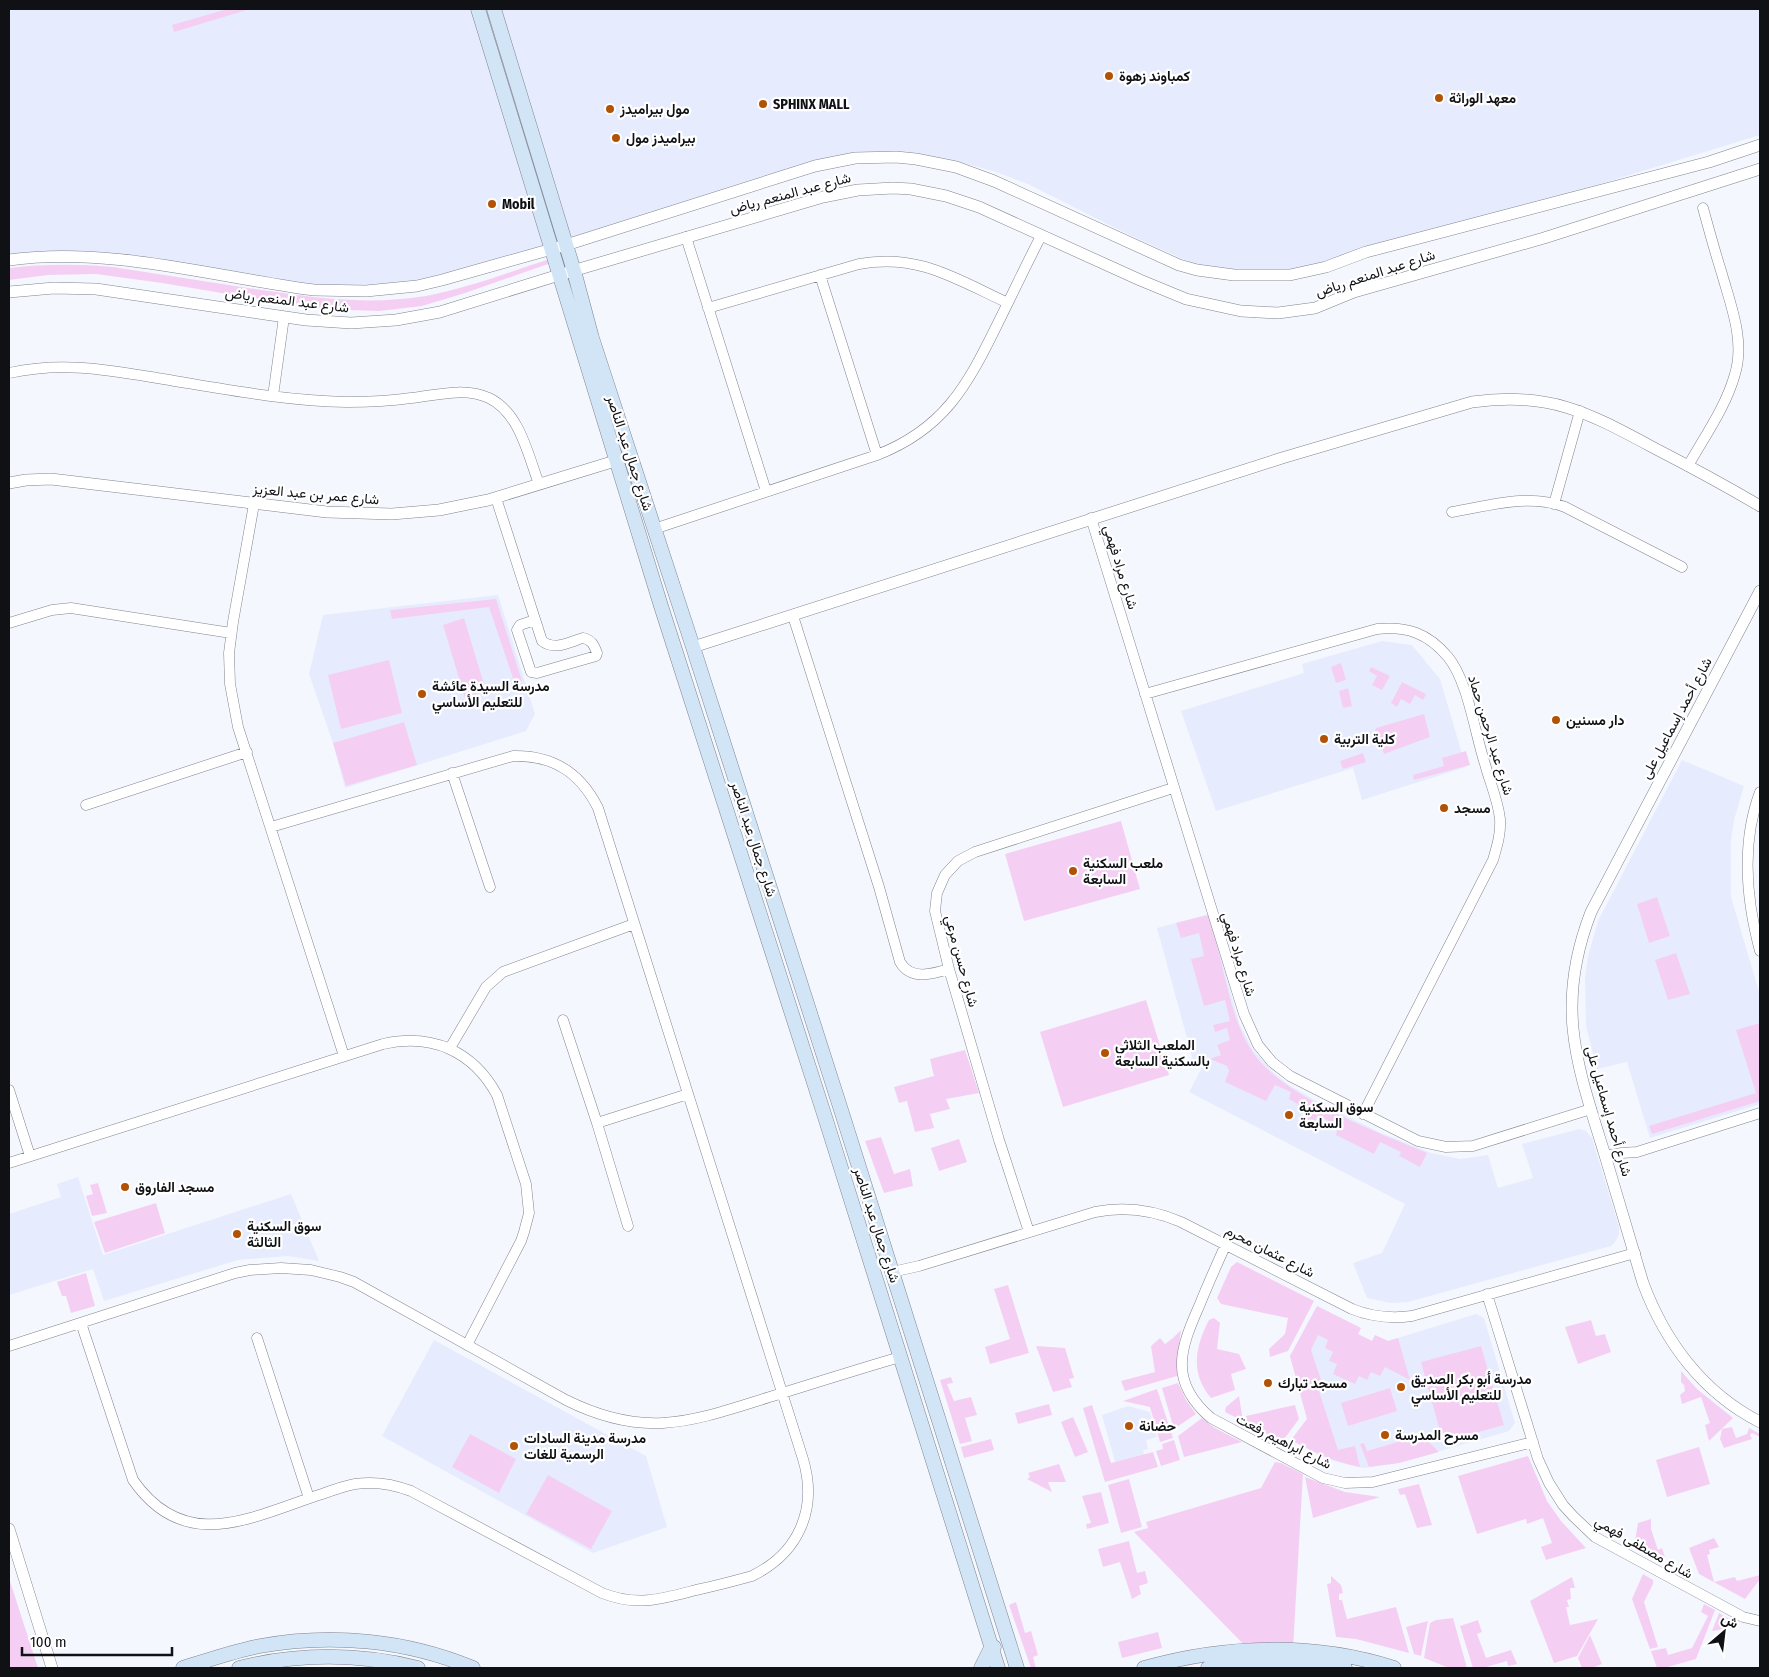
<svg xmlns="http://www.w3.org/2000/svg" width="1769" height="1677" font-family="'Fira Sans Condensed',Vazirmatn,sans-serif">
<rect width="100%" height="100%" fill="#f5f7fe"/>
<path fill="#e6ecfe" d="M9 9H1760V135L1548 200 1279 277 1196 265 1121 231 1028 184 996 172 956 161 921 158 824 163 446 278 331 289 118 263 9 262Z
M498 595 535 714 526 731 345 788 333 743 309 674 323 615Z
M1382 641 1412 645 1440 679 1466 767 1362 800 1353 768 1216 811 1181 711 1304 673 1302 664Z
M1682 760 1744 786 1734 820 1731 840V897L1760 995V1104L1650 1138 1627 1062 1597 1069 1586 1026 1585 977 1588 956 1598 921Z
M1209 914 1239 1023 1253 1050 1274 1073 1289 1085 1318 1102 1379 1132 1431 1153 1460 1159 1488 1155 1498 1188 1533 1178 1522 1144 1579 1129 1586 1131 1592 1138 1619 1227V1235L1615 1242 1611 1246 1408 1302 1391 1303 1367 1298 1353 1263 1382 1253 1405 1204 1189 1092 1206 1060H1193L1157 928Z
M78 1177 103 1255 291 1194 319 1261 288 1256 238 1260 104 1301 93 1269 9 1295V1214L61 1197 57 1184Z
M1317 1306 1361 1328 1358 1334 1372 1341 1375 1335 1388 1341 1476 1314 1484 1318 1515 1423 1509 1431 1399 1463 1363 1468 1337 1462 1324 1457 1291 1440 1307 1419 1290 1356Z
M434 1340 646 1456 667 1527 593 1553 382 1436Z
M1128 1406 1150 1412 1157 1437 1146 1440 1148 1449 1143 1450 1144 1455 1115 1462 1102 1415Z"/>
<path fill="#f5cff3" d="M227 9H250L174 32 172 25Z
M503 55 556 224 552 226 498 56Z
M550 259 551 263 465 293 422 306 379 311 316 309 162 283 96 274 48 275 9 280V268C44 264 78 264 113 267 158 274 203 281 248 288 310 297 362 306 426 296 468 288 509 272 550 259Z
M496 599 522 681 515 684 489 607 392 619 390 610Z
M464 618 486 691 465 698 443 625Z
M389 660 402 713 341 729 328 675Z
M1341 663 1346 680 1336 683 1331 667Z
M1371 667 1390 676 1382 690 1372 685 1377 676 1369 671Z
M1402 682 1426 694 1423 700 1415 695 1410 704 1401 699 1397 707 1391 703Z
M1348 688 1352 706 1343 708 1339 691Z
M1424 714 1430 737 1384 754 1375 730 1376 728Z
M404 722 417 765 346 786 333 743Z
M1466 751 1470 765 1414 780 1413 775 1444 766 1442 758Z
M1363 753 1366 762 1343 769 1340 761Z
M1121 821 1140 889 1024 921 1005 854Z
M1657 897 1670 936 1649 943 1637 904Z
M1208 915C1213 933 1219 951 1223 970 1230 997 1235 1024 1250 1048 1278 1096 1377 1132 1427 1153L1420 1167 1399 1156 1401 1152 1380 1142 1374 1154 1336 1135 1338 1126 1318 1115 1311 1128 1300 1122 1306 1109 1289 1099 1291 1092 1275 1085 1266 1101 1225 1082 1229 1071 1227 1066 1210 1059 1221 1055 1217 1045 1230 1040 1227 1028 1215 1032 1213 1025 1230 1021 1225 1000 1204 1006 1191 959 1204 956 1199 933 1181 938 1176 923Z
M1676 953 1690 994 1668 1000 1655 960Z
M1146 1000 1169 1075 1063 1107 1040 1032Z
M1760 1023V1101L1652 1134 1649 1126 1756 1093 1736 1030Z
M965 1050 979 1093 946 1099 950 1109 930 1114 934 1128 915 1132 907 1101 899 1103 894 1087 934 1076 930 1059Z
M881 1137 894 1174 910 1169 913 1186 884 1193 865 1141Z
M959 1139 967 1162 939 1171 931 1148Z
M98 1183 107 1213 92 1216 86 1196 93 1194 90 1185Z
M156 1203 165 1233 105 1253 94 1222Z
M1237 1262 1314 1301 1288 1351 1270 1357 1269 1349 1285 1334 1288 1318 1221 1304 1217 1298 1231 1267Z
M86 1273 95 1306 71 1313 66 1296H62L57 1282Z
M1008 1285 1029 1353 990 1364 985 1347 1010 1339 994 1289Z
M1317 1306 1361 1328 1358 1334 1372 1341 1375 1335 1388 1341 1398 1338 1410 1380 1385 1367 1380 1376 1371 1372 1367 1380 1359 1376 1355 1384 1333 1374 1337 1364 1329 1361 1333 1352 1325 1348 1328 1340 1318 1335 1311 1350 1323 1386 1319 1387V1391L1338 1450 1355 1446 1360 1467C1332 1461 1315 1453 1291 1440L1307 1419 1290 1356Z
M1214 1318 1220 1323 1217 1349 1239 1354 1246 1369 1231 1374 1235 1390 1211 1398C1190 1373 1195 1347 1209 1320Z
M1591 1320 1596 1336 1605 1334 1611 1352 1578 1364 1565 1327Z
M1181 1330 1177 1358V1376L1125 1391 1121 1381 1155 1372 1151 1346 1160 1338 1165 1344 1173 1338Z
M1036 1346 1065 1348 1074 1378 1069 1379 1072 1387 1053 1392Z
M1481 1346 1504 1425 1443 1442 1421 1362Z
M1681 1371 1697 1389 1733 1418 1709 1441 1705 1425 1710 1423 1701 1397 1682 1404 1680 1395 1685 1391 1684 1385 1681 1382Z
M951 1377 953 1383 947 1384 954 1401 971 1397 977 1415 965 1418 972 1441 960 1444 940 1380Z
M1178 1383 1186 1400 1196 1414 1174 1429 1162 1388Z
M1390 1388 1397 1411 1348 1426 1341 1403Z
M1157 1389 1173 1438 1160 1442 1150 1407 1123 1401Z
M1239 1396 1243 1421 1225 1412 1226 1407Z
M1049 1404 1052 1415 1018 1424 1015 1413Z
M1092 1405 1111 1463 1153 1452 1158 1467 1105 1482 1083 1408Z
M1295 1405 1299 1419 1282 1442 1247 1423 1246 1416Z
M1073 1417 1088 1452 1075 1457 1061 1422Z
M1202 1418 1215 1428 1242 1442 1184 1457 1178 1436Z
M1732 1427 1736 1438 1747 1434 1749 1428 1760 1434V1437L1752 1433 1750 1435 1752 1439 1724 1448 1720 1439 1722 1429Z
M470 1434 516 1459 499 1493 452 1467Z
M1422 1435 1439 1452 1399 1463 1369 1467 1360 1444 1364 1443 1367 1451Z
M991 1439 994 1450 964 1458 961 1447Z
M1174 1440 1180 1460 1161 1466 1156 1451 1163 1449 1162 1444Z
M1699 1447 1710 1484 1667 1497 1656 1460Z
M1528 1456 1547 1501 1561 1521 1586 1548 1546 1560 1541 1547 1552 1543 1543 1518 1527 1524 1526 1519 1477 1534 1458 1476Z
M1275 1462 1281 1463 1303 1474 1293 1649 1391 1664 1404 1668H1383L1369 1663 1214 1661 1174 1668H1155L1250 1651 1134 1532 1148 1528 1146 1522 1261 1488Z
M1059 1464 1066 1482H1048L1052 1492 1027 1479 1030 1477 1028 1473Z
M548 1475 612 1511 591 1549 526 1514Z
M1305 1477 1345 1492 1380 1497 1313 1518Z
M1129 1479 1142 1527 1121 1533 1108 1485Z
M1419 1484 1432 1525 1417 1528 1405 1494 1400 1495 1398 1489Z
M1101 1492 1109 1523 1087 1529 1086 1524 1091 1523 1082 1496Z
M1651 1519V1529L1658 1550 1662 1548 1665 1557 1635 1541 1638 1523Z
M1714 1538 1719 1547 1709 1550 1710 1554 1707 1555 1714 1582 1735 1577 1737 1581 1760 1575V1568V1579L1745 1599 1699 1574 1689 1548Z
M1129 1541 1137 1573 1145 1571 1148 1583 1139 1586 1141 1594 1132 1599 1120 1562 1103 1567 1098 1549Z
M1643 1574 1653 1580V1584L1644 1602 1658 1647 1650 1649 1632 1599Z
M1331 1576 1341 1585 1343 1593 1339 1594V1600H1342L1347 1619 1396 1607 1409 1653 1356 1639 1336 1637 1327 1584 1331 1583Z
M1572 1577 1575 1588H1570L1571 1599 1567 1600 1569 1607H1566L1570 1625 1598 1619 1577 1656 1554 1663 1530 1601Z
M9 1578 38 1668H9Z
M1016 1602 1025 1633 1031 1631 1038 1655 1033 1657 1036 1668H1031L1009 1605Z
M1704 1604 1715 1610 1696 1659 1664 1668H1657L1651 1651 1666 1648 1668 1655 1692 1648 1708 1616 1701 1612Z
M1719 1613 1729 1619 1730 1628 1712 1631Z
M1453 1618 1467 1668H1449L1424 1658 1430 1623 1436 1620Z
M1478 1620 1482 1632 1477 1634 1486 1658 1511 1650 1517 1664 1508 1666 1507 1661 1483 1668H1473L1460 1626Z
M1428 1621 1421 1656 1414 1654 1406 1627Z
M1158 1632 1162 1648 1122 1658 1118 1642Z
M1590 1635 1602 1664 1592 1668H1582L1578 1658Z"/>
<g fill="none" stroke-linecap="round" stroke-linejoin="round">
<g stroke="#81848e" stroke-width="11">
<path id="minor" d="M686 237 766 491
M820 275 877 455
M708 308 859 264C918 253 956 279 1008 303
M9 373C64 361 108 370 163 379 224 389 285 401 347 402 368 402 390 401 411 398 437 395 464 387 489 398 520 413 528 455 539 484
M273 396 284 317
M1688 466C1704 437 1726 407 1735 374 1745 341 1731 306 1722 274 1715 252 1709 230 1703 208
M496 498 542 641C555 651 569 642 583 638 592 640 594 645 597 653L596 656 537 673 531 672 517 630 520 625 535 620
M254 504 233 622 229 653 230 684 238 727 344 1056
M1554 504 1580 411
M1452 512C1488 506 1529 493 1565 507L1682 567
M1091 518 1244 1014 1258 1045 1272 1062 1290 1076 1418 1141 1446 1147 1473 1146 1591 1109
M654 529 877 455C944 429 967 386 997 325 1012 295 1026 265 1041 236
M793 616 879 887 900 962C911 981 933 974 949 969
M9 623 52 610 71 608 231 633
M1145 694 1377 629C1407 626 1428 633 1448 657 1468 681 1475 734 1485 764 1490 783 1498 800 1500 819 1501 834 1497 846 1493 860L1363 1114
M452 773 490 887
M1760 792C1741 843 1746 899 1760 951
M86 805 247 752
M563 1020 597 1123 628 1226
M450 1048 486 987 503 972 634 924
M9 1090 30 1156
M597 1123 688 1094
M1605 1156 1622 1153 1637 1152 1760 1113
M9 1163 383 1044C432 1033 473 1051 497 1095L526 1184 529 1213 524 1232 521 1241 467 1345
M1029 1232 999 1140 949 969 935 911 937 893 945 875 958 861 975 852 1173 788
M1226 1244C1217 1264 1208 1284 1200 1304 1180 1349 1168 1381 1211 1418L1323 1478 1345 1483 1373 1482 1533 1442
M892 1272 919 1266 1095 1212C1125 1206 1153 1210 1181 1222L1352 1309C1372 1317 1390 1319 1412 1316L1635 1253
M1487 1294 1538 1459 1549 1483 1563 1505 1573 1516 1595 1537 1743 1617 1760 1621
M81 1323 133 1480C186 1556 253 1516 322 1494 333 1490 344 1486 355 1484 375 1481 393 1484 411 1491L602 1593C637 1607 662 1599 696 1590 715 1586 734 1581 752 1576 799 1553 818 1509 803 1459L598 808C580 772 553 755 513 756L271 827
M257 1338 309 1498
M9 1346 235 1273 250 1270 281 1268 311 1270 340 1277 354 1282 566 1400C648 1441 695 1420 776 1395 818 1382 859 1369 900 1357"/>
</g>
<g stroke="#81848e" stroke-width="12">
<path id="tertiary" d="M9 260C110 246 214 277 314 290L366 291 417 286 442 280 566 245 815 166 855 158 896 157 916 159 956 167 994 181 1179 265 1197 270 1234 275H1290L1326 267 1366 252 1709 162 1760 145
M9 292 54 288 96 289 306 320 351 323 396 320 440 312 559 275 823 197 858 190 893 188 911 189 946 196 979 207 1140 280 1186 299 1241 311 1278 313 1315 308 1354 292 1544 238 1760 169
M9 483 26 480 51 479 327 512 392 514 439 510 488 500 615 461
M1760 591 1591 912C1555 1005 1576 1062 1604 1152 1617 1195 1630 1239 1643 1283 1665 1342 1703 1393 1760 1422
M693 647 1282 458 1472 402C1551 391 1589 413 1656 449 1691 467 1726 486 1760 506
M9 1529 52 1668"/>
</g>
<g stroke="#81848e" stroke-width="15">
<path id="secondary" d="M478 9 661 606 825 1117 998 1668
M494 9 574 271 592 338 693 647 842 1113 1017 1668
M183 1668C208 1660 234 1651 260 1646 331 1633 406 1640 473 1668
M239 1668C299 1653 358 1653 418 1668
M981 1668 991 1648 994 1647
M1144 1668C1225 1645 1313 1642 1394 1668
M1208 1668C1253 1659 1300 1660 1345 1668"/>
</g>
<use href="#minor" stroke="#fff" stroke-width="10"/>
<use href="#tertiary" stroke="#fff" stroke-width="11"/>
<use href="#secondary" stroke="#d1e5f6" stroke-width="14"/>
</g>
<g fill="#b15204" stroke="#fff" stroke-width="2">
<circle cx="1109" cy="76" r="5"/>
<circle cx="1439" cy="98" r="5"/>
<circle cx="763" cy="104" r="5"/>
<circle cx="610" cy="109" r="5"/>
<circle cx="616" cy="138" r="5"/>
<circle cx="492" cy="204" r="5"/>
<circle cx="422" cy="694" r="5"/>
<circle cx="1556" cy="720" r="5"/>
<circle cx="1324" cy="739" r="5"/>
<circle cx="1444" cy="808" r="5"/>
<circle cx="1073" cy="871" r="5"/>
<circle cx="1105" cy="1053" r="5"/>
<circle cx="1289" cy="1115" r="5"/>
<circle cx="125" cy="1187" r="5"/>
<circle cx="237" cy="1234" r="5"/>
<circle cx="1268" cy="1383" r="5"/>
<circle cx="1401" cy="1387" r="5"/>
<circle cx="1129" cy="1426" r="5"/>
<circle cx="1385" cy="1435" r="5"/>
<circle cx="514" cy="1446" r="5"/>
</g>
<g text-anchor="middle" stroke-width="4.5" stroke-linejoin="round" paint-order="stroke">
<g font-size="14" font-weight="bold" fill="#101115" stroke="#fff" text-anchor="start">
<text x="1119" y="81">كمباوند زهوة</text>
<text x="1449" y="103">معهد الوراثة</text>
<text x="773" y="109">SPHINX MALL</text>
<text x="620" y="114">مول بيراميدز</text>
<text x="626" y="143">بيراميدز مول</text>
<text x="502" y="209">Mobil</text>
<text x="432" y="691">مدرسة السيدة عائشة<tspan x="432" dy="16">للتعليم الأساسي</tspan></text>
<text x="1566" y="725">دار مسنين</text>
<text x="1334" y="744">كلية التربية</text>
<text x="1454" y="813">مسجد</text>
<text x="1083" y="868">ملعب السكنية<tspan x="1083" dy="16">السابعة</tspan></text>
<text x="1115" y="1050">الملعب الثلاثي<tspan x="1115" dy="16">بالسكنية السابعة</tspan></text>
<text x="1299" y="1112">سوق السكنية<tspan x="1299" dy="16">السابعة</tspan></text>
<text x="135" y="1192">مسجد الفاروق</text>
<text x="247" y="1231">سوق السكنية<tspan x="247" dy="16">الثالثة</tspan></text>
<text x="1411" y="1384">مدرسة أبو بكر الصديق<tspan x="1411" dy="16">للتعليم الأساسي</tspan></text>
<text x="1278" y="1388">مسجد تبارك</text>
<text x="1139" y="1431">حضانة</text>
<text x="1395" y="1440">مسرح المدرسة</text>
<text x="524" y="1443">مدرسة مدينة السادات<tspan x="524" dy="16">الرسمية للغات</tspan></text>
</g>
<g font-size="14" fill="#101115" stroke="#fff">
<text transform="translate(790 193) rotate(-15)" y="5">شارع عبد المنعم رياض</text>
<text transform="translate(1375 273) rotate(-18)" y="5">شارع عبد المنعم رياض</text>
<text transform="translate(287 300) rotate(7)" y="5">شارع عبد المنعم رياض</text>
<text transform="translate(630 453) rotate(72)" y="5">شارع جمال عبد الناصر</text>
<text transform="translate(316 494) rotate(5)" y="5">شارع عمر بن عبد العزيز</text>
<text transform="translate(1121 567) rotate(73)" y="5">شارع مراد فهمي</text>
<text transform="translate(1676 718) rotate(-62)" y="5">شارع أحمد إسماعيل على</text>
<text transform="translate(1491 735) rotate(73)" y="5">شارع عبد الرحمن حماد</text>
<text transform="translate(754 839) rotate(72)" y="5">شارع جمال عبد الناصر</text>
<text transform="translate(1239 954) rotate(73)" y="5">شارع مراد فهمي</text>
<text transform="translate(962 961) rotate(75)" y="5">شارع حسن مرعي</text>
<text transform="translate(1609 1111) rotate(74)" y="5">شارع أحمد إسماعيل على</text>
<text transform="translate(877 1225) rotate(72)" y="5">شارع جمال عبد الناصر</text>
<text transform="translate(1270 1251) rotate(27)" y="5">شارع عثمان محرم</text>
<text transform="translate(1284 1441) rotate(27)" y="5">شارع ابراهيم رفعت</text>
<text transform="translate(1644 1547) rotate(30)" y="5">شارع مصطفى فهمي</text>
</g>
</g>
<rect width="1769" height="1677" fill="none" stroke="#101115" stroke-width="20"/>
<g transform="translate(1724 1632) rotate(28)" stroke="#ffffff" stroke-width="4" paint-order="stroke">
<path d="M0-4L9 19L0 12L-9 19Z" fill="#101115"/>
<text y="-8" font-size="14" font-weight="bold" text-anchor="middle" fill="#101115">ش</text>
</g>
<path d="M22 1647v8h150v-8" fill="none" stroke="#101115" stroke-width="2.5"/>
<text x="30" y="1647" font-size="15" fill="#101115" stroke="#ffffff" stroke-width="4" paint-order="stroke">100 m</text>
</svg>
